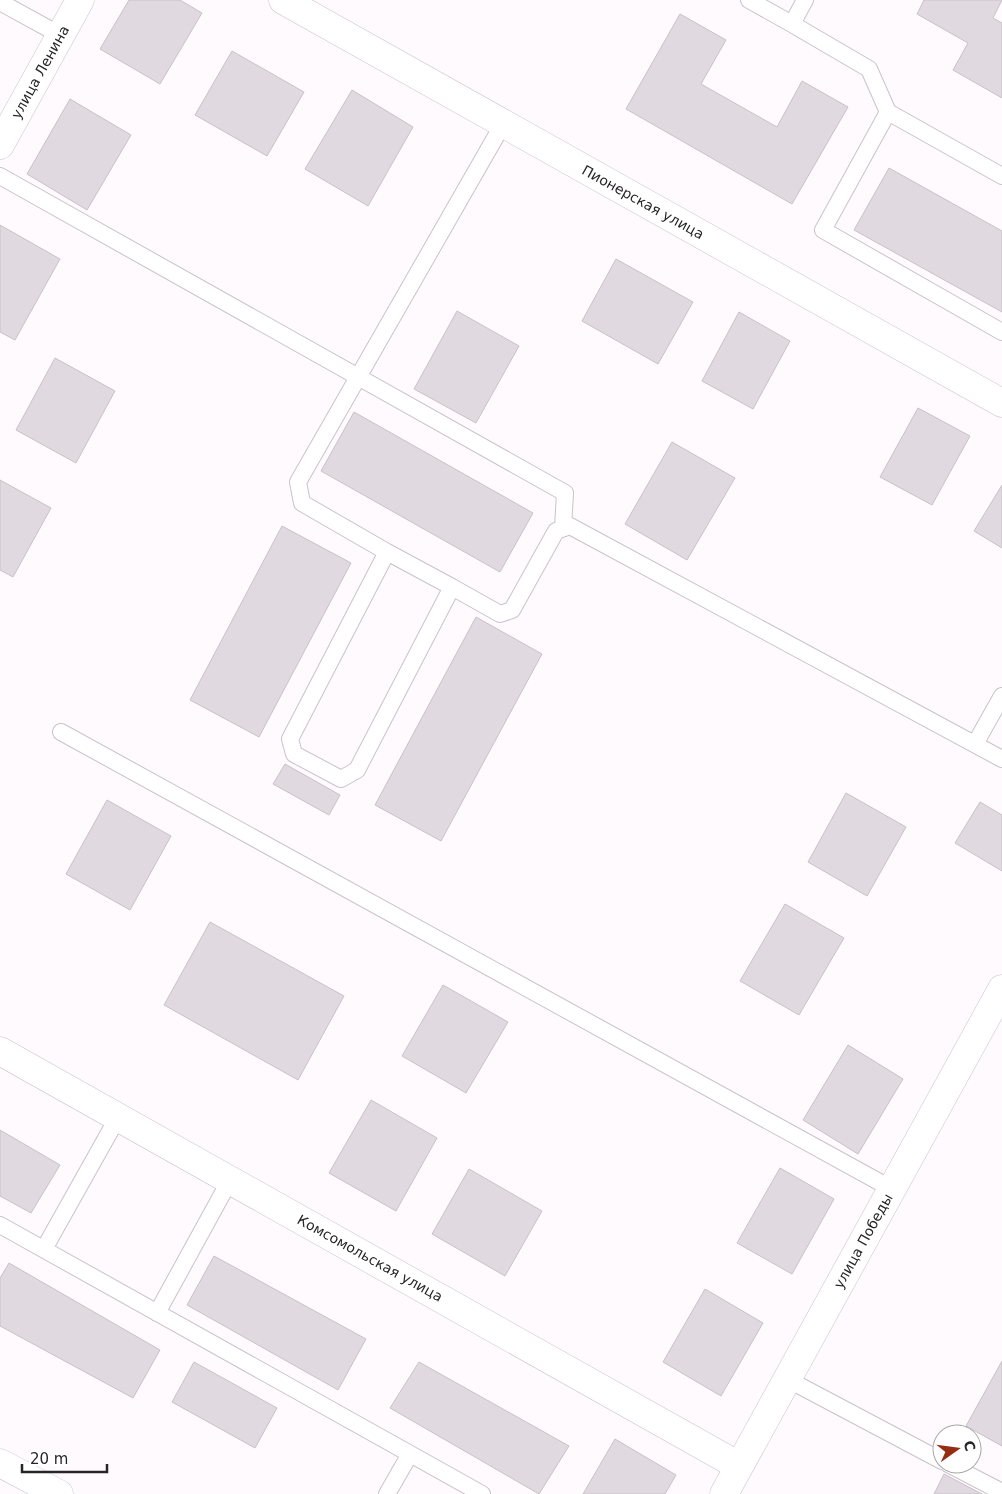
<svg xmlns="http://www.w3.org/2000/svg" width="1002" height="1494" font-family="'DejaVu Sans',sans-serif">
<rect width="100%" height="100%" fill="#fffafe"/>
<path fill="#e0d9e0" stroke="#c8c1c8" d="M129 0H180L202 13 160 84 100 49Z
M924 0H1002L993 18 1002 23V98L953 70 968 43 917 14Z
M680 14 726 40 701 84 777 127 802 81 848 107 792 204 626 109Z
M232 51 304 92 267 156 195 115Z
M352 90 413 127 368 206 305 169Z
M70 99 131 135 87 210 27 174Z
M889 168 1002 231V312L854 230Z
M0 225 60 259 15 340 0 332Z
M616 259 693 302 658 364 582 321Z
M457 311 519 346 476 423 414 389Z
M739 312 790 341 753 409 702 381Z
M55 358 115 391 76 463 16 430Z
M918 408 970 436 932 505 880 477Z
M354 412 533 513 500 572 321 471Z
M672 442 735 478 687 560 625 524Z
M0 480 51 508 13 577 0 570Z
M1002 485V548L974 531Z
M282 526 351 563 259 737 190 700Z
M476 617 542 654 441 841 375 805Z
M285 764 340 795 329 815 273 784Z
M846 793 906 827 867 896 808 862Z
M107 800 171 836 130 910 66 874Z
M980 802 1002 815V871L955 843Z
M785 904 844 938 799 1015 740 981Z
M210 922 344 996 298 1080 164 1005Z
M443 985 508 1022 466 1093 402 1056Z
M848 1045 903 1079 858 1154 803 1120Z
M371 1100 437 1138 396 1211 329 1173Z
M0 1130 60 1165 31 1213 0 1196Z
M780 1168 834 1199 792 1274 737 1243Z
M469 1169 542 1211 505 1276 432 1234Z
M214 1256 366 1339 338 1390 187 1305Z
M9 1263 160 1350 133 1398 0 1326V1278Z
M705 1289 763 1323 721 1396 663 1362Z
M1002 1361V1446L966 1426Z
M194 1362 277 1408 255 1448 172 1402Z
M419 1362 569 1446 539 1494 390 1408Z
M615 1439 676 1475 665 1494H583Z
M944 1474 982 1494H934Z"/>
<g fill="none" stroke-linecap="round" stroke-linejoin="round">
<g stroke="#cac3c9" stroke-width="18">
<path id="service" d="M749 0 792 24
M805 0 792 24 869 69 888 112 823 230 1002 332
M0 2 60 35
M888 112 1002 176
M503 124 298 482 302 503 387 552 290 739 294 754 341 779 357 770 452 587 500 614 512 610 556 531 570 526 1002 759
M0 176 565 493 563 528
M387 552 452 587
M61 732 892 1189
M975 744 1002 696
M0 1225 482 1494
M44 1249 118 1117
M157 1313 230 1180
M787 1379 942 1461
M948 1464 1002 1492
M387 1494 410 1454"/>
</g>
<g stroke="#cac3c9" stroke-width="29">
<path id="minor" d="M283 0 1002 403
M0 145 80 0
M0 1051 739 1466
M0 1463 59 1494
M724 1494 1002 989"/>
</g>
<use href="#service" stroke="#fff" stroke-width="16"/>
<use href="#minor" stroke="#fff" stroke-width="28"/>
</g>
<g text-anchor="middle" stroke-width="4.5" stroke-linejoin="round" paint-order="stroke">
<g font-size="14" fill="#292629" stroke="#fff">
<text transform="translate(40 72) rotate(-61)" y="5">улица Ленина</text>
<text transform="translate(643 202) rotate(29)" y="5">Пионерская улица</text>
<text transform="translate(863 1241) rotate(-61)" y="5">улица Победы</text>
<text transform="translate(370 1258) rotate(29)" y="5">Комсомольская улица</text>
</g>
</g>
<g transform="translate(957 1449) rotate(76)"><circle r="24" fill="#ffffff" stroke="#a9a8a9"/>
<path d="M0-4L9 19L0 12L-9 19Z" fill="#952d12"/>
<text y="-8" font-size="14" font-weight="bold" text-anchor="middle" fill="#292629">С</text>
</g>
<path d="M22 1464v8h85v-8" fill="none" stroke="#292629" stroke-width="2.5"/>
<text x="30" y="1464" font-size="15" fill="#292629" stroke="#ffffff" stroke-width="4" paint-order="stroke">20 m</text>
</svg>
